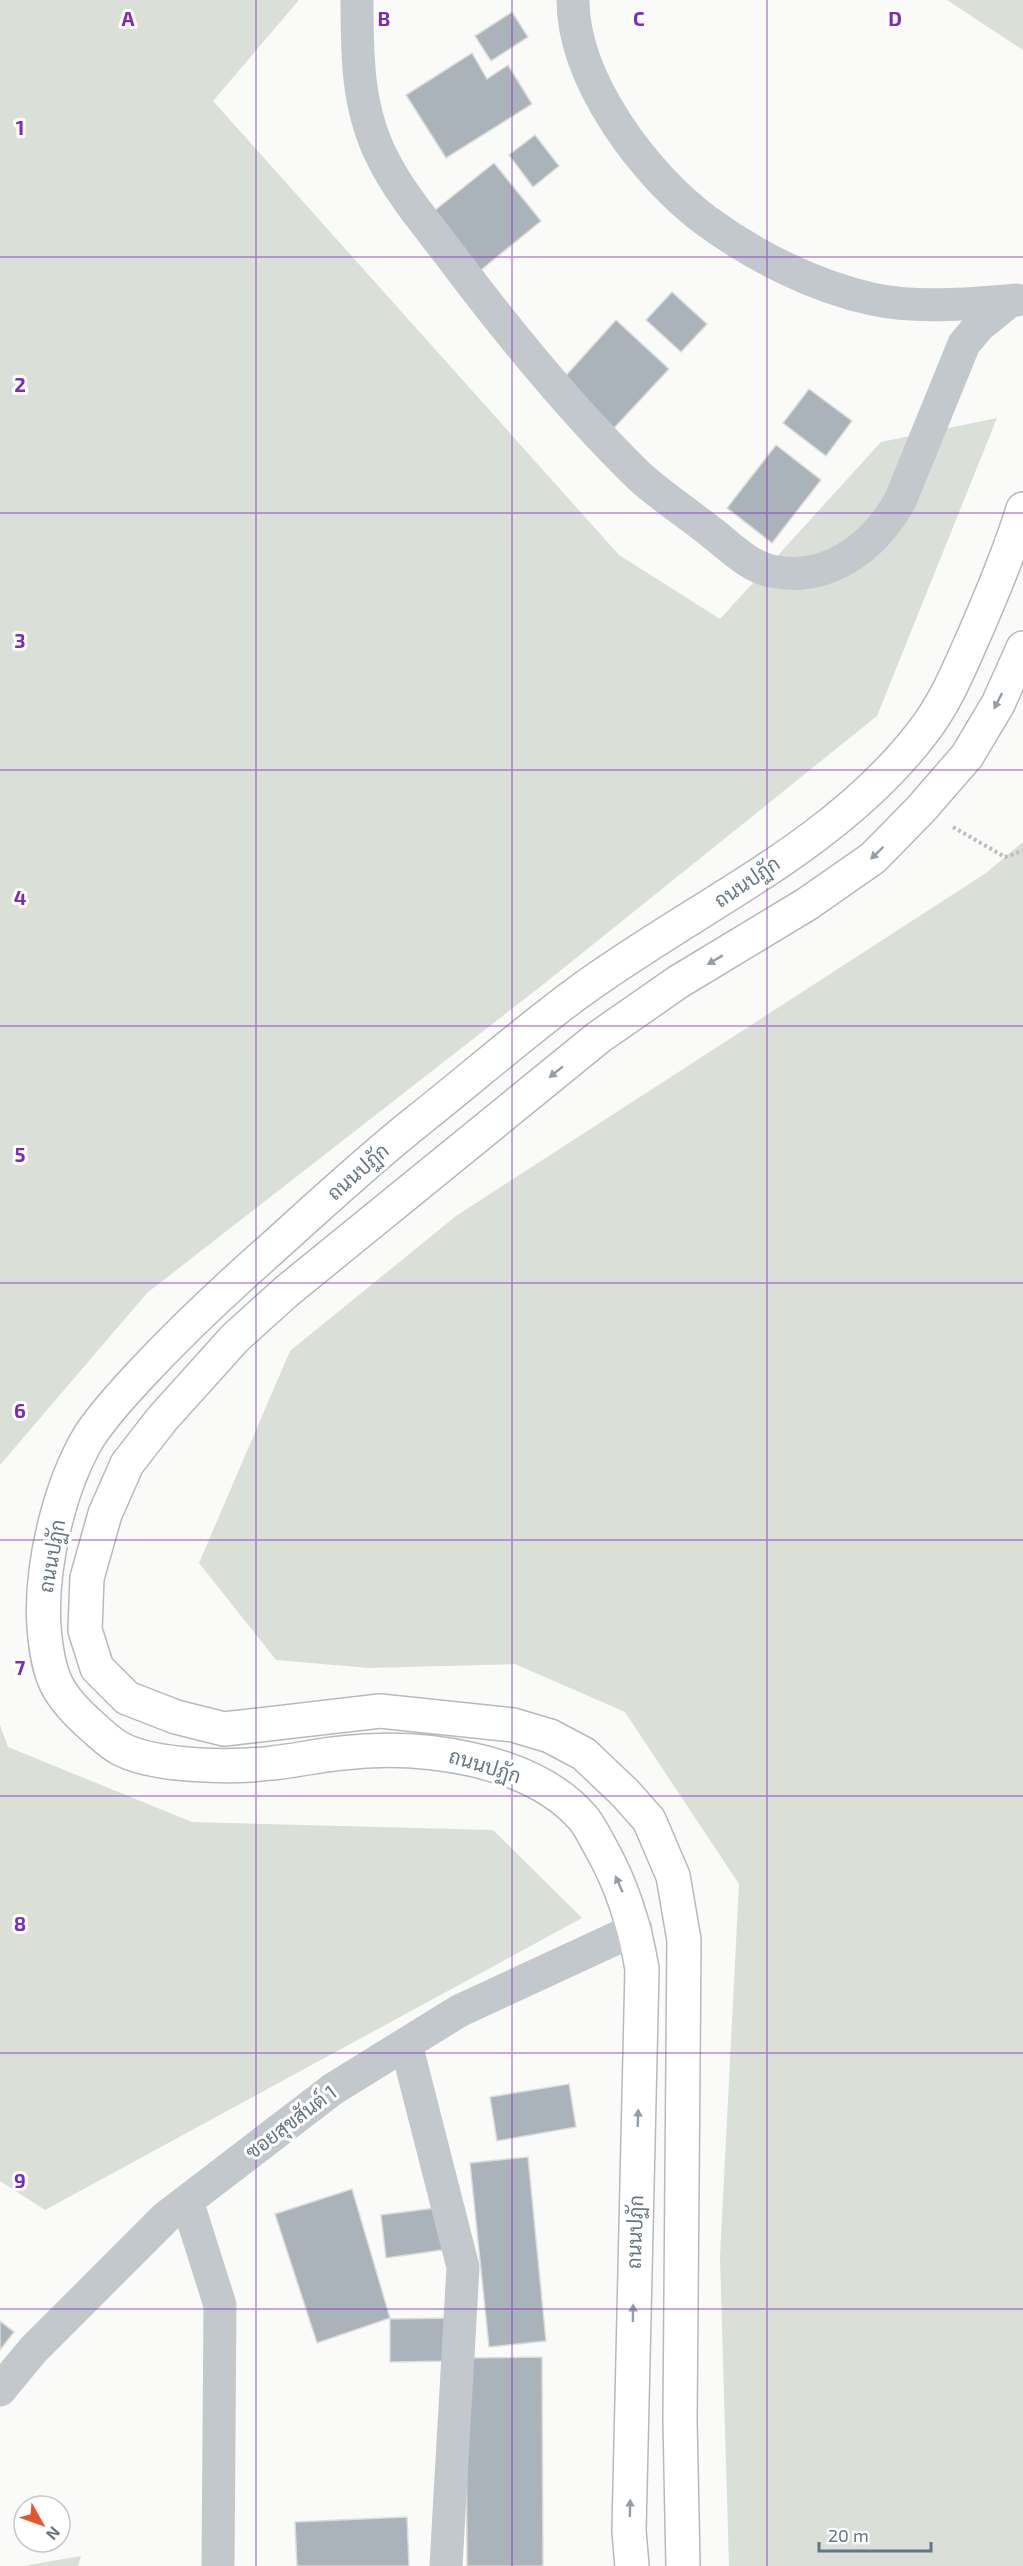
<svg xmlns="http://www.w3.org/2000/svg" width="1023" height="2566" font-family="'Exo 2',Sarabun,sans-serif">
<rect width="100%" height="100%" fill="#fafaf8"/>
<path fill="#dadfd7" d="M0 0H299L213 101 619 555 720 619 881 442 997 418 877 716 545 983 147 1293 0 1465Z
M947 0H1023V50Z
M1023 842V2566H729L720 2257 739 1884 625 1712 515 1664 369 1668 276 1660 199 1563 290 1351 456 1216 986 873Z
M0 1725 8 1747 192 1822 493 1830 582 1918 45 2210 0 2181Z
M81 2556 78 2566H23Z"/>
<path fill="#aab3b9" stroke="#dcdcda" stroke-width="1.5" d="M512 12 528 37 491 61 475 36Z
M472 53 487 79 508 65 532 104 446 158 406 95Z
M535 135 559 166 533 187 509 155Z
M494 163 541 221 476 274 429 215Z
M672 292 707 324 681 352 646 320Z
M616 320 669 369 614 428 562 380Z
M809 389 852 421 826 456 783 423Z
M776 445 821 480 772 543 727 508Z
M569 2084 576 2127 497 2141 490 2097Z
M528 2157 546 2341 489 2347 470 2163Z
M352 2189 390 2318 317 2343 275 2214Z
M443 2207 449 2249 386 2258 381 2215Z
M452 2318 453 2361 390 2362V2319Z
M0 2321 14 2332 0 2350Z
M542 2357 543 2566H467L466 2358Z
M407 2517 409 2566H297L295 2522Z"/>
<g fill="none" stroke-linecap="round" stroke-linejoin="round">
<g stroke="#b5babe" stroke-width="36">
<path id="major" d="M632 2566 629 2531 642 1969C635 1926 623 1887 601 1848 595 1838 590 1826 583 1818 530 1757 418 1744 342 1753 318 1755 295 1761 272 1763 233 1768 156 1767 121 1749 111 1744 102 1735 94 1728 56 1695 48 1677 44 1627 40 1568 59 1486 90 1435 105 1413 124 1392 143 1372 183 1329 226 1289 270 1250 319 1206 368 1160 420 1119 473 1077 523 1033 576 994 692 908 833 849 922 733 944 705 958 672 972 640 991 597 1009 554 1023 509
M683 2566 680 2420 684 1940 673 1876 649 1820 625 1793 584 1754 550 1736 513 1725 380 1711 224 1729 176 1717 127 1698 97 1668 85 1630 87 1578 105 1514 127 1464 162 1419 235 1338 287 1291 599 1037 678 982 807 904 873 858 921 809 967 756 998 704 1023 648"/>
</g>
<path stroke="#bbbfc2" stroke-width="4" stroke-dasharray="3 3" stroke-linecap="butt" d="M953 827 1005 857 1023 851"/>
<path stroke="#c3c8cc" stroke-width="33" d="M357 0C357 55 357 109 383 159 402 197 431 229 456 263 512 337 572 411 639 476 661 496 687 513 711 532 728 545 748 566 771 571 827 583 873 548 900 501L964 344 979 326 1010 301
M573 0C573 80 645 176 708 222 756 257 814 286 872 299 916 309 971 304 1017 300
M406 2044 463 2267 446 2566
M187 2201 220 2305 218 2566
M0 2390 33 2350 166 2217 333 2089 459 2011 636 1929"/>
<use href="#major" stroke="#fff" stroke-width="33"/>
</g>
<defs><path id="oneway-solid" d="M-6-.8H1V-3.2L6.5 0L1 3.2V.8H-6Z" transform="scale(1.5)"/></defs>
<g fill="#939fa8">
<use href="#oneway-solid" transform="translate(998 701) rotate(117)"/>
<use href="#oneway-solid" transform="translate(877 853) rotate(136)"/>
<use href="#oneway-solid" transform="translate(715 960) rotate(149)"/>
<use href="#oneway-solid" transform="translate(556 1072) rotate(141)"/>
<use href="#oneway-solid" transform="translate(619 1884) rotate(-114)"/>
<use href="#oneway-solid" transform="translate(638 2118) rotate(-88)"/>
<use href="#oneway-solid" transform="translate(633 2313) rotate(-89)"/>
<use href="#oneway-solid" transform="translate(630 2508) rotate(-89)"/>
</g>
<path fill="none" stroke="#7b2cbf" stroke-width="1.5" stroke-opacity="0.55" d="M256 0V2566M512 0V2566M767 0V2566M0 257H1023M0 513H1023M0 770H1023M0 1026H1023M0 1283H1023M0 1540H1023M0 1796H1023M0 2053H1023M0 2309H1023"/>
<g text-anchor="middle" stroke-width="6" stroke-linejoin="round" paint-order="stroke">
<g font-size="20" fill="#657683" stroke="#fff">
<text transform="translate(747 882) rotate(-34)" y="7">ถนนปฏัก</text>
<text transform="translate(358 1172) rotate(-41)" y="7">ถนนปฏัก</text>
<text transform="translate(52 1556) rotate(-80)" y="7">ถนนปฏัก</text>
<text transform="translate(485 1766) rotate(17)" y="7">ถนนปฏัก</text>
<text transform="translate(291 2122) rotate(-37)" y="7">ซอยสุขสันต์ 1</text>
<text transform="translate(635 2232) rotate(-88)" y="7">ถนนปฏัก</text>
</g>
</g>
<g font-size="20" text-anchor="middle" font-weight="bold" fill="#7b2cbf" stroke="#fff" stroke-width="6" stroke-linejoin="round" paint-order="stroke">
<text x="128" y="26">A</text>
<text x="384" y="26">B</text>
<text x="639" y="26">C</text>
<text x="895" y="26">D</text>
<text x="20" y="135">1</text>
<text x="20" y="392">2</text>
<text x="20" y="648">3</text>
<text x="20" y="905">4</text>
<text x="20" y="1162">5</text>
<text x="20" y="1418">6</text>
<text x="20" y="1675">7</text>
<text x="20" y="1931">8</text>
<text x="20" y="2188">9</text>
</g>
<g transform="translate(42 2524) rotate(130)"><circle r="28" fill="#ffffff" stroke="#c1c8cd" stroke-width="1.5"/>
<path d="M0-4.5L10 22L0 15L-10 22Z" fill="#e4572e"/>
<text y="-9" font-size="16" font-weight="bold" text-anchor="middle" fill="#657683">N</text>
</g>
<path d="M819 2542v9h112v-9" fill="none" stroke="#657683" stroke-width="3"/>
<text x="828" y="2542" font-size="18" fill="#657683" stroke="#ffffff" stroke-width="4.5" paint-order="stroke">20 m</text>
</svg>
